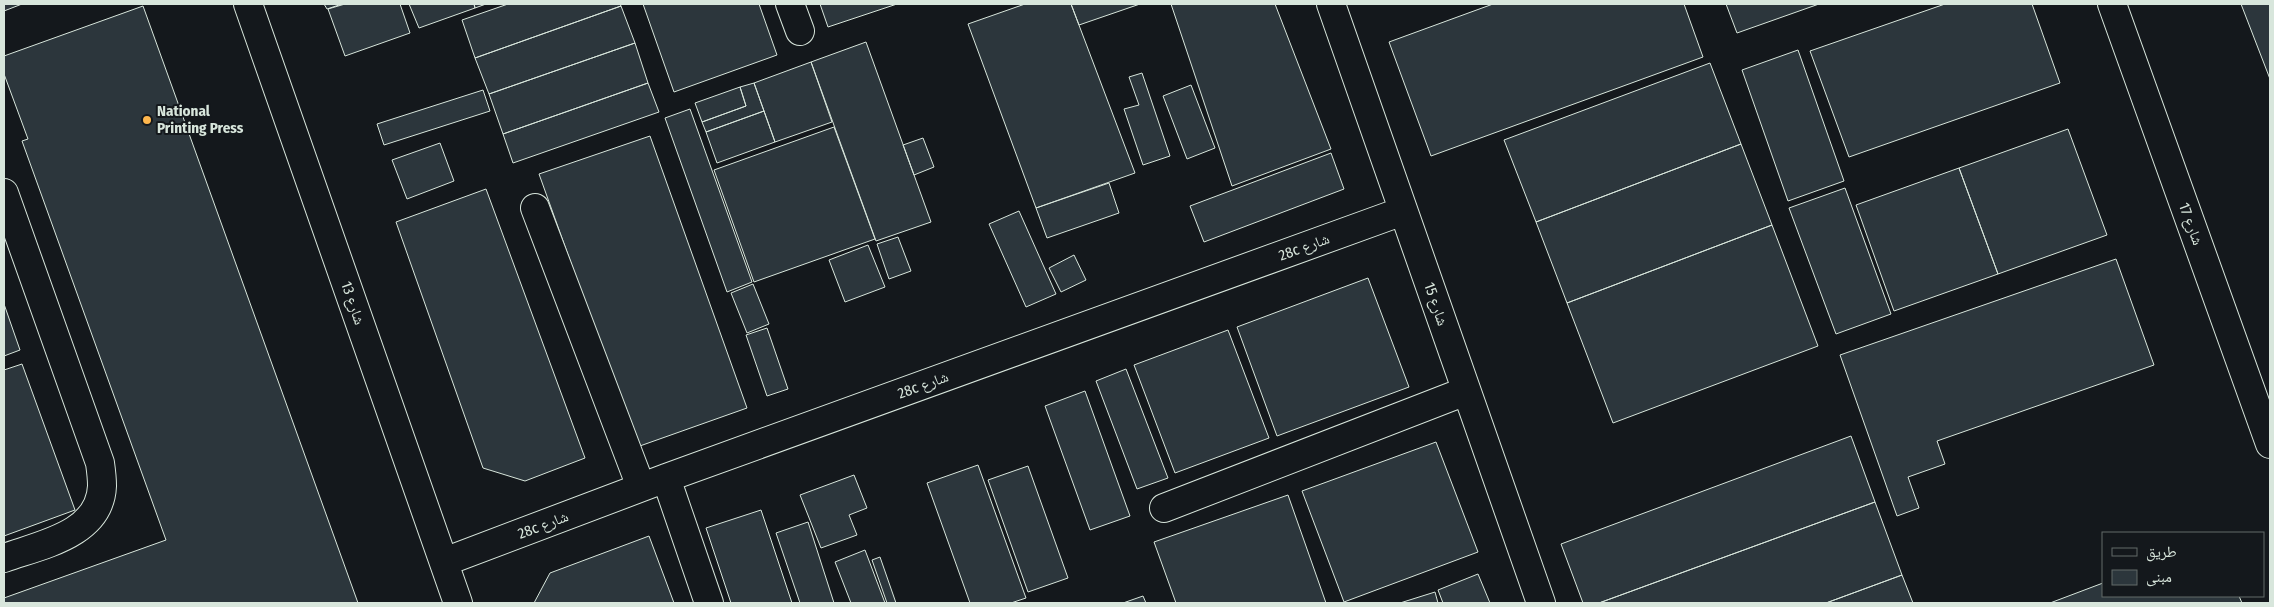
<svg xmlns="http://www.w3.org/2000/svg" width="2274" height="607" font-family="'Fira Sans Condensed','Noto Naskh Arabic',sans-serif">
<rect width="100%" height="100%" fill="#14181c"/>
<path fill="#2c363c" stroke="#d8e6dc" d="M4 4H22L4 11Z
M324 4H342L327 9Z
M345 4H400L410 33 345 56 328 9Z
M409 4H474L475 8 419 28Z
M474 4H486L475 8Z
M508 4H620L621 6 475 58 462 20Z
M643 4H759L777 55 674 92Z
M820 4H897L828 27Z
M1025 4H1071L1135 173 1036 208 968 24Z
M1071 4H1140L1079 25Z
M1171 4H1275L1331 149 1232 186Z
M1493 4H1684L1703 57 1431 156 1389 42Z
M1726 4H1819L1737 33Z
M1945 4H2032L2060 83 1849 157 1810 51Z
M2241 4H2270V79Z
M143 6 358 603H4V598L166 540 22 141 28 139 4 74V56Z
M621 6 635 43 489 94 475 58Z
M866 42 931 222 876 241 811 62Z
M635 43 648 83 503 134 489 94Z
M1798 50 1844 181 1788 201 1742 70Z
M811 62 832 122 775 142 754 83Z
M1710 63 1741 144 1536 222 1504 140Z
M1142 73 1170 156 1143 165 1124 109 1139 105 1129 77Z
M648 83 659 112 513 163 503 134Z
M754 83 764 111 706 132 702 122 746 106 740 87Z
M1191 85 1215 148 1187 159 1163 96Z
M740 87 746 106 702 122 695 103Z
M483 90 490 111 384 145 377 124Z
M690 109 752 282 727 292 665 118Z
M764 111 775 142 717 163 706 132Z
M834 127 875 239 754 282 714 170Z
M2068 129 2107 235 1998 274 1959 168Z
M650 136 747 408 637 447 539 174Z
M923 138 934 167 914 175 903 145Z
M440 143 454 181 407 199 392 160Z
M1741 144 1772 225 1567 303 1536 222Z
M1331 153 1344 189 1204 242 1190 206Z
M1959 168 1998 274 1894 311 1856 205Z
M1109 183 1119 213 1047 238 1036 208Z
M1845 188 1891 314 1836 334 1789 208Z
M486 189 585 458 525 481 483 468 396 222Z
M1019 211 1056 294 1026 307 989 224Z
M1772 225 1818 346 1613 423 1567 303Z
M898 237 911 271 889 279 877 244Z
M868 245 885 287 845 302 829 260Z
M1074 255 1086 280 1061 292 1049 268Z
M2116 259 2154 365 1937 441 1945 464 1908 477 1919 508 1897 516 1840 355Z
M1368 278 1409 387 1277 436 1237 327Z
M753 284 769 324 747 333 731 293Z
M4 304 20 350 4 356Z
M767 328 788 389 767 396 746 335Z
M1228 330 1269 438 1175 473 1134 365Z
M22 364 75 510 4 536V370Z
M1126 369 1168 478 1137 489 1096 381Z
M1085 391 1130 516 1090 530 1045 406Z
M1851 436 1875 502 1599 603H1583L1561 544Z
M1436 442 1478 552 1344 602 1302 491Z
M978 465 1026 598 1011 603H970L927 483Z
M1028 466 1068 578 1028 592 988 480Z
M854 475 867 508 849 515 857 535 821 548 800 495Z
M1288 495 1326 603H1176L1154 542Z
M1875 502 1902 575 1826 603H1599Z
M761 510 792 603H731L706 528Z
M808 522 834 603H800L776 533Z
M649 536 674 603H534L550 573Z
M865 550 885 603H851L835 562Z
M880 557 896 603H887L872 560Z
M1478 574 1490 603H1443L1438 590Z
M1902 575 1913 603H1826Z
M2103 583V596H2239L2242 603H2050Z
M1435 592 1438 603H1400Z
M1143 596 1146 603H1123Z"/>
<g fill="none" stroke-linecap="round" stroke-linejoin="round">
<g stroke="#d8e6dc" stroke-width="30">
<path id="minor" d="M248 4 458 603
M790 4 800 31
M1331 4 1541 603
M2112 4 2270 444
M4 193 100 463C101 470 102 479 102 486 100 535 40 545 4 558
M535 208 641 487
M666 478 709 603
M1164 508 1466 391
M444 562 666 478 1403 211"/>
</g>
<use href="#minor" stroke="#14181c" stroke-width="28"/>
</g>
<circle fill="#ffb74d" stroke="#14181c" stroke-width="2" cx="147" cy="120" r="5"/>
<g text-anchor="middle" stroke-width="4" stroke-linejoin="round" paint-order="stroke">
<g font-size="15" font-weight="bold" fill="#d8e6dc" stroke="#14181c" text-anchor="start">
<text x="157" y="116">National<tspan x="157" dy="17">Printing Press</tspan></text>
</g>
<g font-size="15" fill="#d8e6dc" stroke="#14181c">
<text transform="translate(2191 224) rotate(70)" y="5">شارع 17</text>
<text transform="translate(1304 247) rotate(-20)" y="5">28c شارع</text>
<text transform="translate(353 303) rotate(71)" y="5">شارع 13</text>
<text transform="translate(1436 304) rotate(71)" y="5">شارع 15</text>
<text transform="translate(923 385) rotate(-20)" y="5">28c شارع</text>
<text transform="translate(543 525) rotate(-21)" y="5">28c شارع</text>
</g>
</g>
<rect width="2274" height="607" fill="none" stroke="#d8e6dc" stroke-width="10"/>
<rect x="2102" y="532" width="162" height="65" fill="#14181c" stroke="#626a69"/>
<rect x="2112" y="548" width="25" height="8" fill="#14181c" stroke="#626a69"/>
<text x="2146" y="557" font-size="15" fill="#d8e6dc">طريق</text>
<rect x="2112" y="570" width="25" height="15" fill="#2c363c" stroke="#626a69"/>
<text x="2146" y="582" font-size="15" fill="#d8e6dc">مبنى</text>
</svg>
